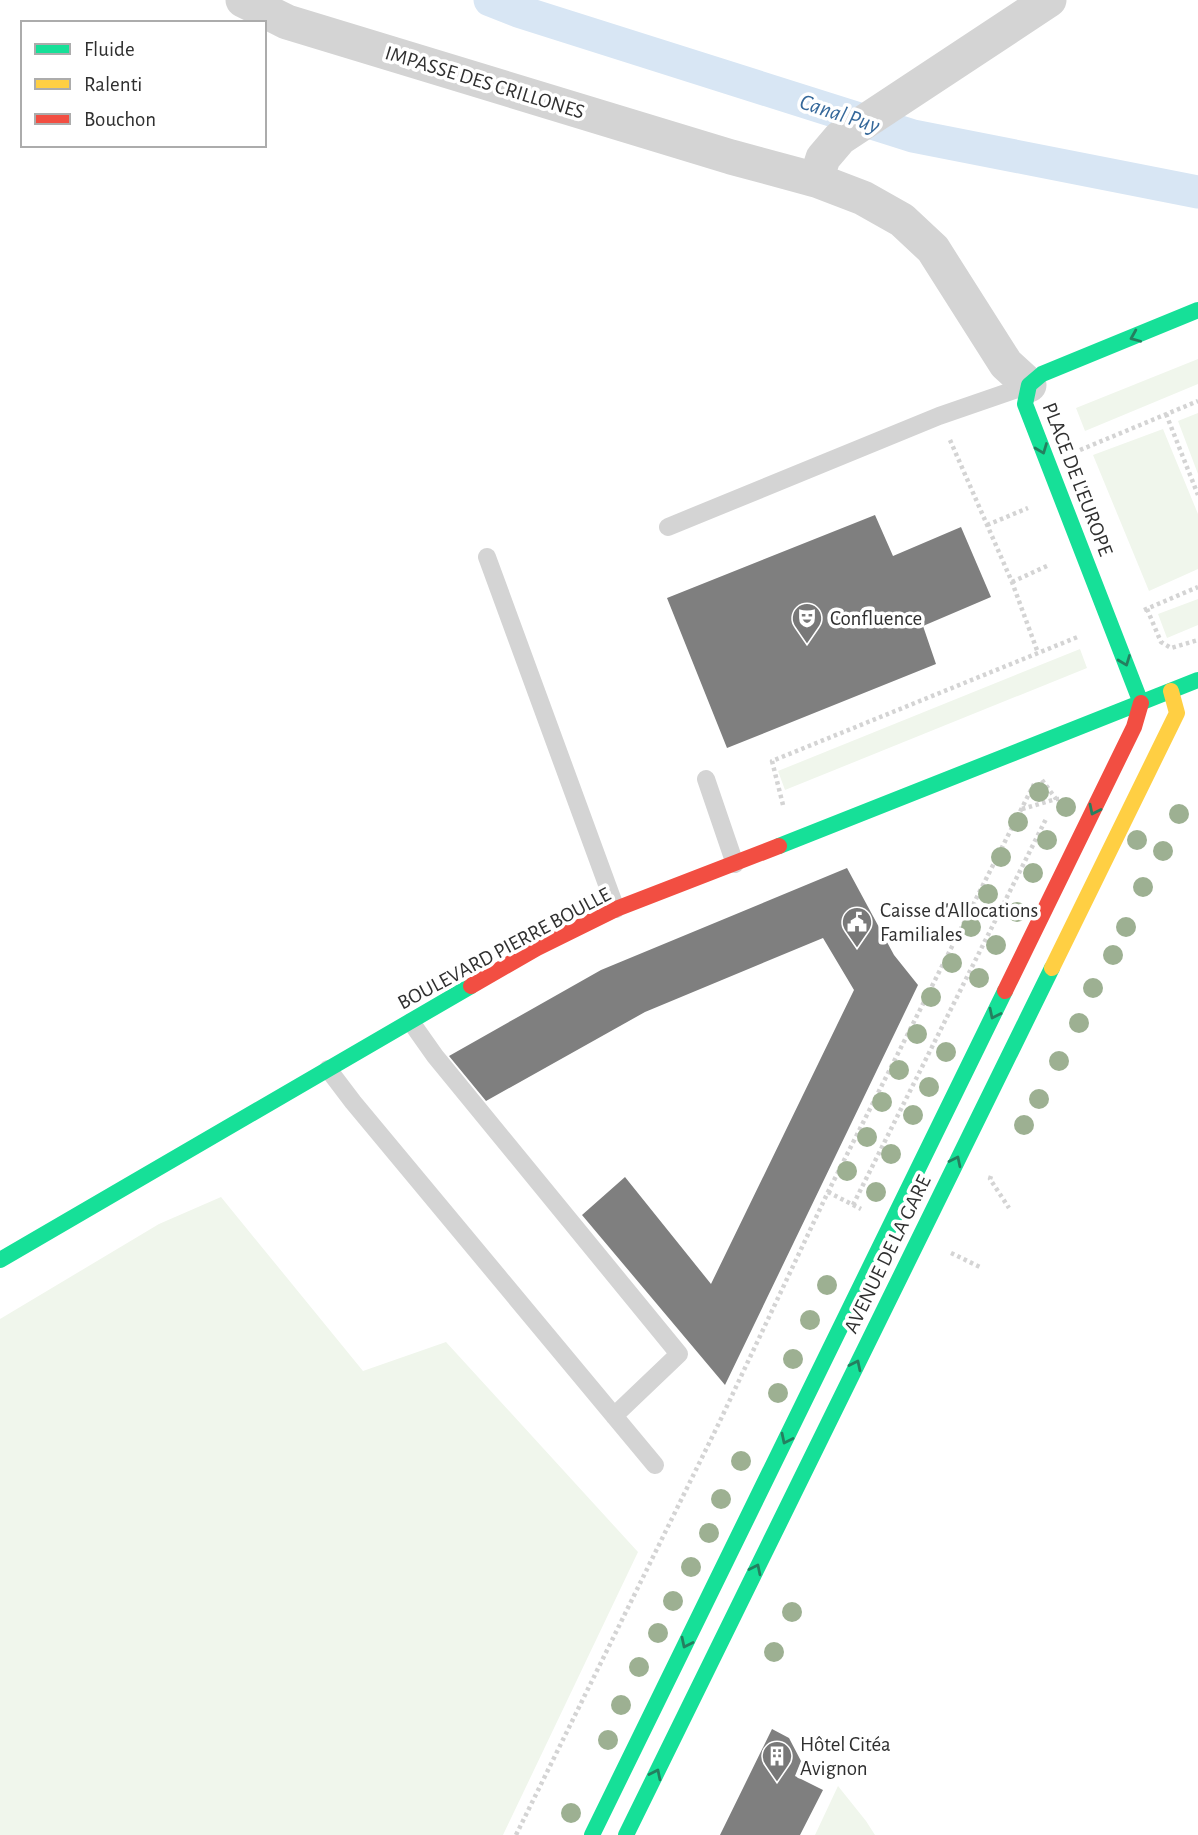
<svg xmlns="http://www.w3.org/2000/svg" width="1198" height="1835" font-family="'Alegreya Sans',sans-serif">
<rect width="100%" height="100%" fill="#fff"/>
<path fill="#f0f6ec" d="M1198 359V384L1085 431 1076 408Z
M1198 413V474L1178 421Z
M1163 429 1198 514V569L1149 591 1093 455Z
M1198 599V625L1167 638 1158 614Z
M1080 649 1087 668 785 790 778 771Z
M221 1197 363 1371 446 1342 638 1552 503 1835H0V1319L159 1224Z
M838 1786 866 1821 875 1835H815Z"/>
<g fill="none" stroke-linecap="round" stroke-linejoin="round">
<path stroke="#d8e6f4" stroke-width="33" d="M490 0 518 11 913 136 1198 192"/>
</g>
<path fill="#7f7f7f" d="M875 515 893 556 961 527 991 597 923 626 936 664 727 748 667 598Z
M847 868 894 955 918 985 725 1385 582 1215 625 1177 711 1284 854 990 823 938 645 1012 486 1101 449 1056 601 970Z
M772 1729 789 1738 801 1761 795 1776 823 1790 800 1835H720Z"/>
<g fill="none" stroke-linecap="round" stroke-linejoin="round">
<path stroke="#d4d4d4" stroke-width="4.5" stroke-dasharray="3.5 3.5" stroke-linecap="butt" d="M1166 414 1198 495
M950 440 1012 582 1038 653
M1080 450 1198 401
M987 525 1028 508
M1012 582 1049 565
M1147 609 1161 642 1171 648 1198 640
M1144 610 1198 587
M1042 780 1056 799
M783 805 772 761 1080 636
M1022 809 1056 799H1061
M991 1176 990 1179 1009 1208
M828 1192 861 1209
M853 1205 1047 817
M951 1253 980 1267
M516 1835 719 1423 828 1192 1034 784"/>
<path stroke="#d4d4d4" stroke-width="18" d="M668 527 939 416 1029 385
M487 557 616 909
M706 779 735 864
M411 1022 435 1056 679 1354 614 1416
M328 1069 353 1102 655 1465"/>
<path stroke="#d4d4d4" stroke-width="35" d="M243 0 287 22 731 157 816 180 863 198 902 220 933 249 1006 364 1029 385
M816 180 823 158 840 138 1049 0"/>
<path stroke="#16e098" stroke-width="16" d="M1141 703 1025 404 1029 385 1042 374 1198 310
M779 846 1198 680
M0 1260 471 986
M592 1835 1005 991
M626 1835 1052 968"/>
<path stroke="#ffcf43" stroke-width="16" d="M1052 968 1177 713 1171 691"/>
<path stroke="#f24e42" stroke-width="16" d="M471 986 537 948 616 909 779 846
M1005 991 1134 727 1141 703"/>
</g>
<g fill="#9db092">
<circle cx="1039" cy="792" r="10"/>
<circle cx="1066" cy="807" r="10"/>
<circle cx="1179" cy="814" r="10"/>
<circle cx="1018" cy="822" r="10"/>
<circle cx="1047" cy="840" r="10"/>
<circle cx="1137" cy="840" r="10"/>
<circle cx="1163" cy="851" r="10"/>
<circle cx="1001" cy="857" r="10"/>
<circle cx="1033" cy="873" r="10"/>
<circle cx="1143" cy="887" r="10"/>
<circle cx="988" cy="894" r="10"/>
<circle cx="1017" cy="912" r="10"/>
<circle cx="971" cy="927" r="10"/>
<circle cx="1126" cy="927" r="10"/>
<circle cx="996" cy="945" r="10"/>
<circle cx="1113" cy="955" r="10"/>
<circle cx="952" cy="963" r="10"/>
<circle cx="979" cy="978" r="10"/>
<circle cx="1093" cy="988" r="10"/>
<circle cx="931" cy="997" r="10"/>
<circle cx="1079" cy="1023" r="10"/>
<circle cx="917" cy="1034" r="10"/>
<circle cx="946" cy="1052" r="10"/>
<circle cx="1059" cy="1061" r="10"/>
<circle cx="899" cy="1070" r="10"/>
<circle cx="929" cy="1087" r="10"/>
<circle cx="1039" cy="1099" r="10"/>
<circle cx="882" cy="1102" r="10"/>
<circle cx="913" cy="1115" r="10"/>
<circle cx="1024" cy="1125" r="10"/>
<circle cx="867" cy="1137" r="10"/>
<circle cx="891" cy="1154" r="10"/>
<circle cx="847" cy="1171" r="10"/>
<circle cx="876" cy="1192" r="10"/>
<circle cx="827" cy="1285" r="10"/>
<circle cx="810" cy="1320" r="10"/>
<circle cx="793" cy="1359" r="10"/>
<circle cx="778" cy="1393" r="10"/>
<circle cx="741" cy="1461" r="10"/>
<circle cx="721" cy="1499" r="10"/>
<circle cx="709" cy="1533" r="10"/>
<circle cx="691" cy="1567" r="10"/>
<circle cx="673" cy="1601" r="10"/>
<circle cx="792" cy="1612" r="10"/>
<circle cx="658" cy="1633" r="10"/>
<circle cx="774" cy="1652" r="10"/>
<circle cx="639" cy="1667" r="10"/>
<circle cx="621" cy="1705" r="10"/>
<circle cx="608" cy="1740" r="10"/>
<circle cx="571" cy="1813" r="10"/>
</g>
<defs><path id="oneway-chevron" d="M-2-3.5L2.5 0L-2 3.5" fill="none" stroke-width="1.6" stroke-linecap="round" stroke-linejoin="round" transform="scale(1.75)"/></defs>
<g stroke="#247f5f">
<use href="#oneway-chevron" transform="translate(1135 337) rotate(157)"/>
<use href="#oneway-chevron" transform="translate(1042 449) rotate(69)"/>
<use href="#oneway-chevron" transform="translate(1125 661) rotate(69)"/>
<use href="#oneway-chevron" transform="translate(1094 810) rotate(116)"/>
<use href="#oneway-chevron" transform="translate(994 1014) rotate(116)"/>
<use href="#oneway-chevron" transform="translate(956 1161) rotate(-64)"/>
<use href="#oneway-chevron" transform="translate(856 1365) rotate(-64)"/>
<use href="#oneway-chevron" transform="translate(786 1439) rotate(116)"/>
<use href="#oneway-chevron" transform="translate(756 1569) rotate(-64)"/>
<use href="#oneway-chevron" transform="translate(686 1643) rotate(116)"/>
<use href="#oneway-chevron" transform="translate(656 1774) rotate(-64)"/>
</g>
<defs>
<g id="theatre-pin" transform="scale(1.575)"><path d="M0 17L-7.5 6A9.5 9.5 0 1 1 7.5 6Z" fill="#787878" stroke="#fff"/><path d="M-5-5.5Q0-4 5-5.5V0Q5 5 0 6Q-5 5-5 0ZM-3.3-2.5H-1v1.5H-3.3ZM1-2.5H3.3v1.5H1ZM-2.8 1Q0 5.5 2.8 1Z" fill="#fff"/></g>
<g id="civic-pin" transform="scale(1.575)"><path d="M0 17L-7.5 6A9.5 9.5 0 1 1 7.5 6Z" fill="#787878" stroke="#fff"/><path d="M-.6-6.5H3V-4.5H.6V-3L4-1V1h2V6H-6V1h2V-1L-.6-3ZM-1.2 2.5V6h2.4V2.5Z" fill="#fff"/></g>
<g id="building-pin" transform="scale(1.575)"><path d="M0 17L-7.5 6A9.5 9.5 0 1 1 7.5 6Z" fill="#787878" stroke="#fff"/><path d="M-4-6H4V6H1V3H-1V6H-4ZM-2.5-4.3h1.7v1.8h-1.7ZM.8-4.3h1.7v1.8H.8ZM-2.5-1h1.7V.8h-1.7ZM.8-1h1.7V.8H.8Z" fill="#fff"/></g>
</defs>
<g fill-rule="evenodd">
<use href="#theatre-pin" x="807" y="618"/>
<use href="#civic-pin" x="857" y="922"/>
<use href="#building-pin" x="777" y="1756"/>
</g>
<g text-anchor="middle" stroke-width="7" stroke-linejoin="round" paint-order="stroke">
<g font-size="21" fill="#303030" stroke="#fff">
<text transform="translate(485 82) rotate(17)" y="7">IMPASSE DES CRILLONES</text>
<text transform="translate(1078 479) rotate(69)" y="7">PLACE DE L'EUROPE</text>
<text transform="translate(504 948) rotate(-28)" y="7">BOULEVARD PIERRE BOULLE</text>
<text transform="translate(887 1254) rotate(-64)" y="7">AVENUE DE LA GARE</text>
</g>
<g font-size="21" fill="#303030" stroke="#fff" text-anchor="start">
<text x="830" y="625">Confluence</text>
<text x="880" y="917">Caisse d'Allocations<tspan x="880" dy="24">Familiales</tspan></text>
<text x="800" y="1751">Hôtel Citéa<tspan x="800" dy="24">Avignon</tspan></text>
</g>
<g font-size="23" font-style="italic" fill="#35689a" stroke="#fff">
<text transform="translate(840 113) rotate(18)" y="8">Canal Puy</text>
</g>
</g>
<rect x="21" y="21" width="245" height="126" fill="#ffffff" stroke="#acacac" stroke-width="2"/>
<rect x="35" y="44" width="35" height="10" fill="#16e098" stroke="#acacac" stroke-width="2"/>
<text x="84" y="56" font-size="21" fill="#303030">Fluide</text>
<rect x="35" y="79" width="35" height="10" fill="#ffcf43" stroke="#acacac" stroke-width="2"/>
<text x="84" y="91" font-size="21" fill="#303030">Ralenti</text>
<rect x="35" y="114" width="35" height="10" fill="#f24e42" stroke="#acacac" stroke-width="2"/>
<text x="84" y="126" font-size="21" fill="#303030">Bouchon</text>
</svg>
